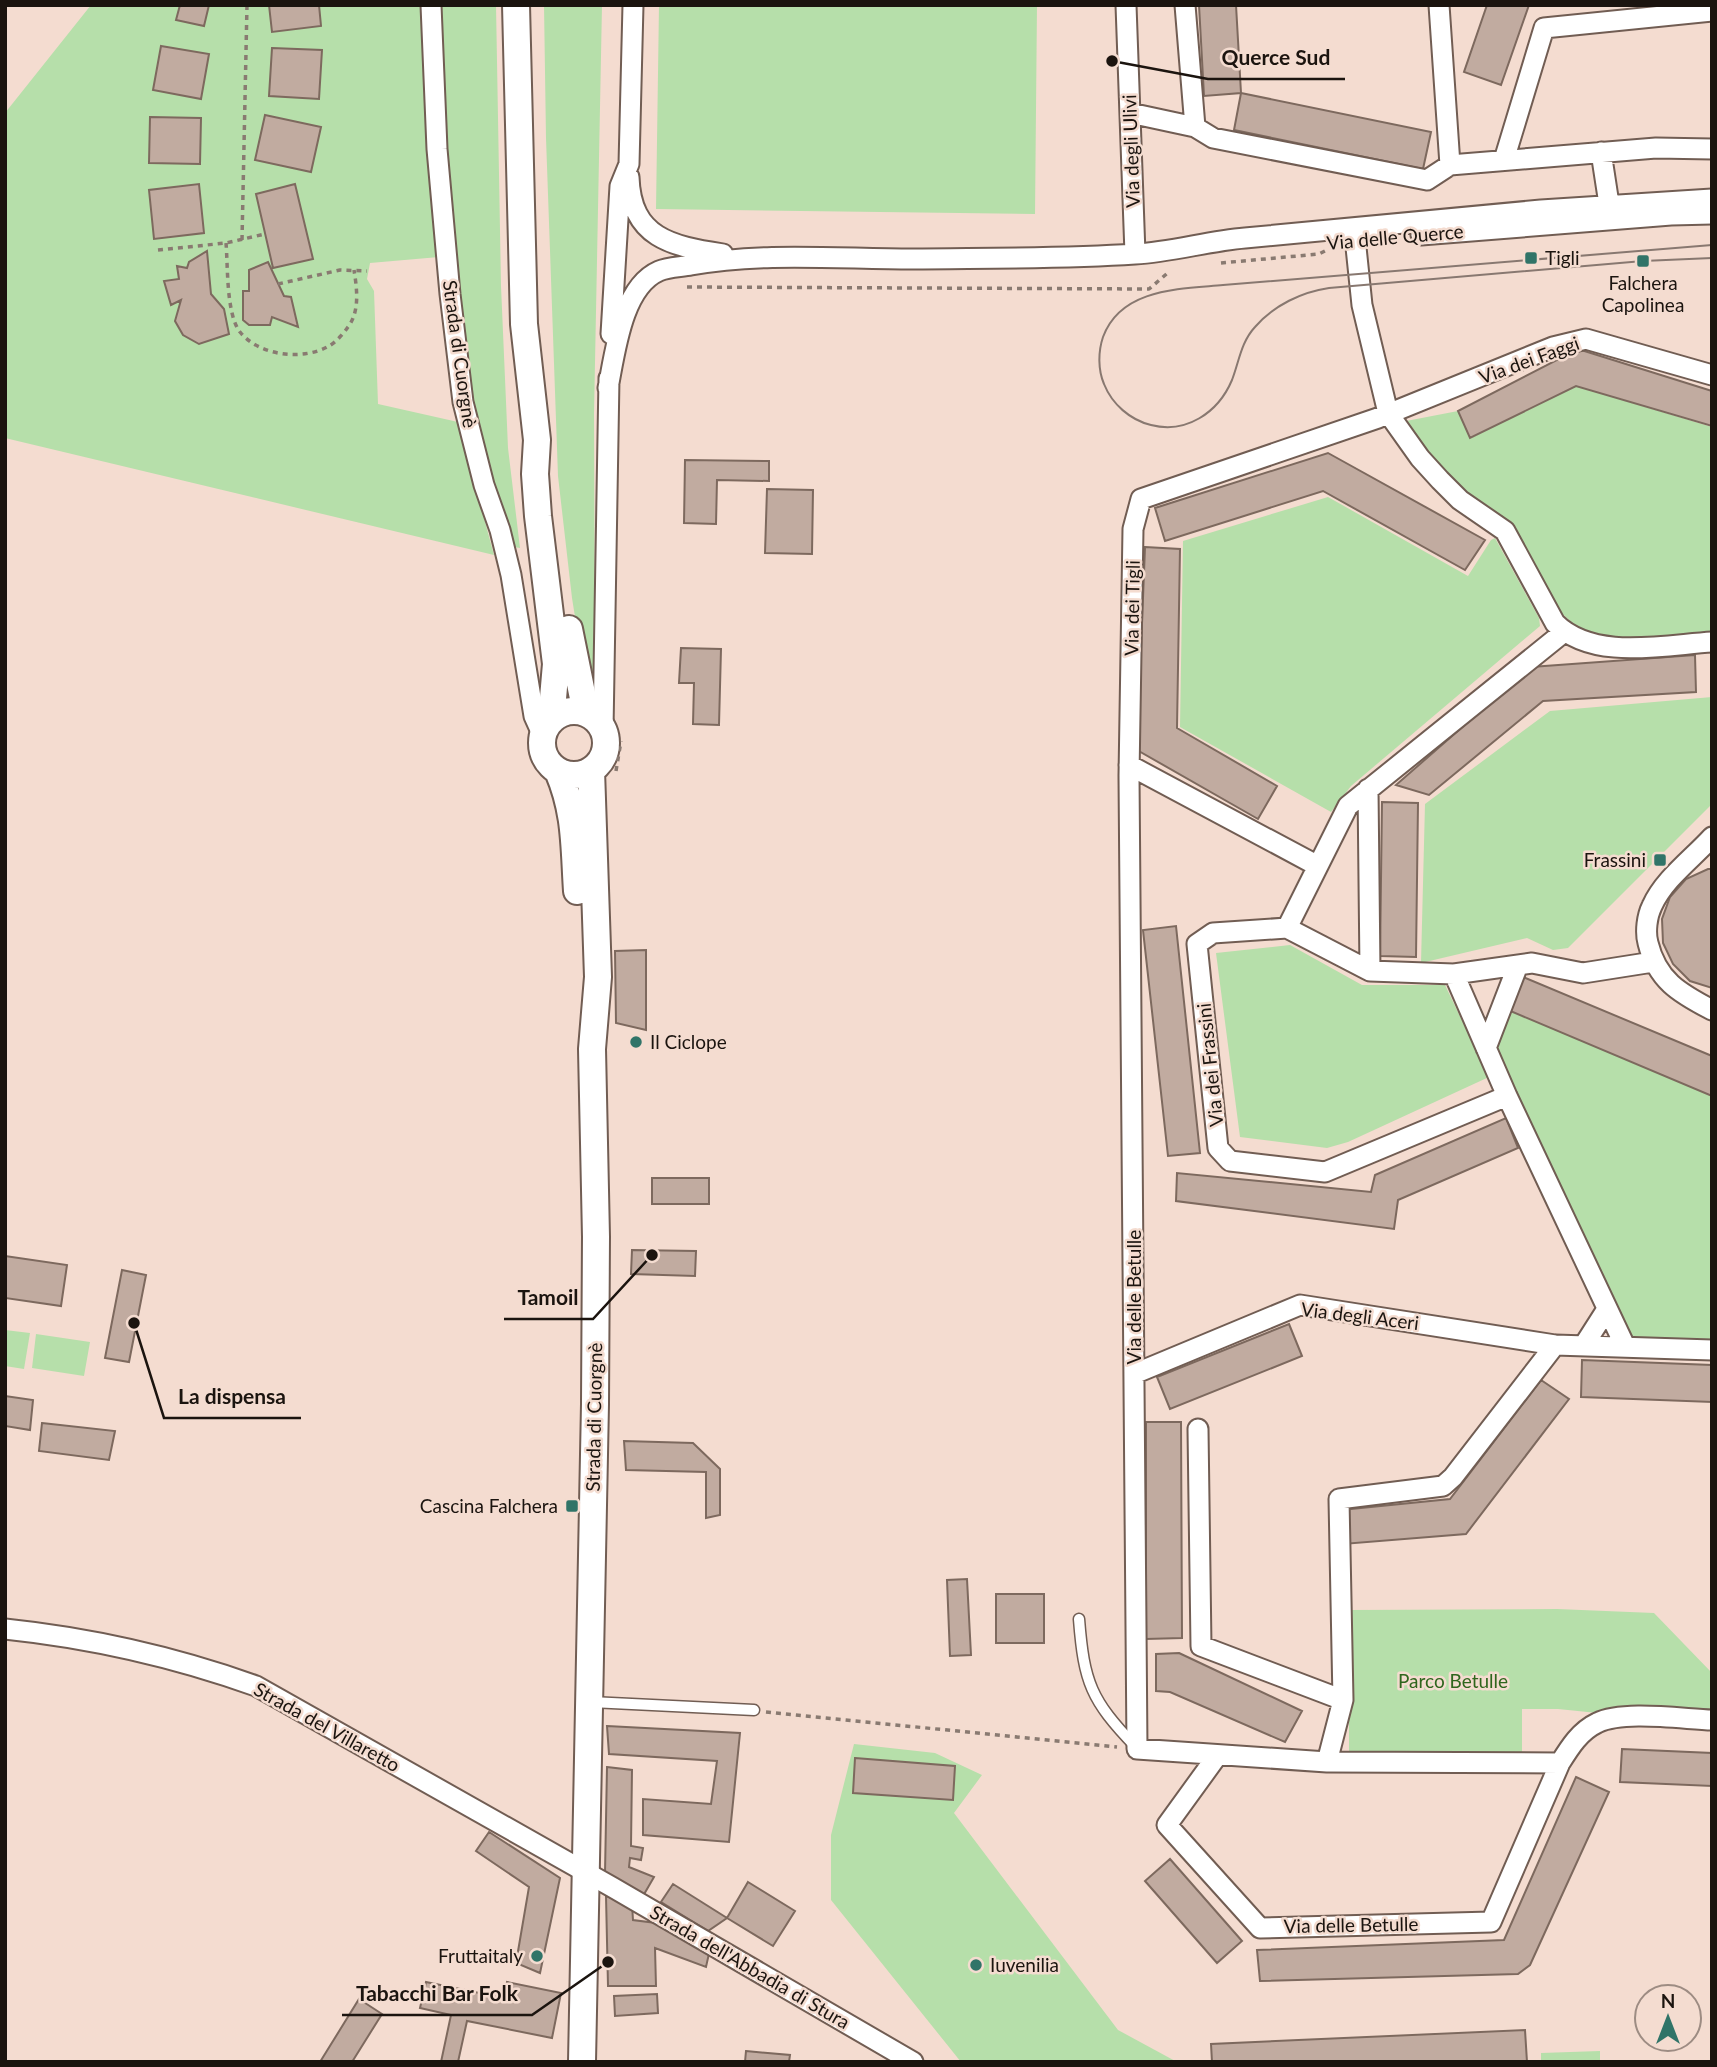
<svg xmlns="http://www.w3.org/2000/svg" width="1717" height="2067" font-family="Lato,sans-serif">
<rect width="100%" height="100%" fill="#f4dcd0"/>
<path fill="#b6dfaa" d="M91 5H422L439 257 370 263 367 279 374 291 378 404 458 422 494 555 5 438V113Z
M440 5H496L501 286 508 448 520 548 514 547 505 527 469 388 448 179Z
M544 5H602L594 414 595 684 583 667 572 598 558 476 546 138Z
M659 5H1037L1035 214 656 209Z
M1576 386 1712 427V633L1628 639 1595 635 1588 637 1559 611 1401 422 1458 411 1471 438Z
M1328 497 1468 576 1491 540 1495 538 1539 618 1540 626 1351 786 1331 812 1180 727 1183 541Z
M1712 697V804L1568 948 1553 950 1527 938 1421 963 1425 804 1550 711Z
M1290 945 1362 985H1445L1489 1077 1348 1142 1327 1148 1240 1137 1216 953Z
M1508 1010 1712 1096V1341L1628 1338 1498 1057 1495 1045Z
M5 1330 30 1333 24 1369 5 1366Z
M36 1334 90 1342 84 1376 32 1368Z
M1557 1609 1654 1613 1712 1673V1720L1627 1716 1558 1709H1522V1752L1349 1753V1610Z
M854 1744 935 1753 982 1775 954 1813 1118 2030 1177 2062H961L831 1900V1835Z
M1600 2051V2062H1541V2053Z"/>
<path fill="#c1aba0" stroke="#7d695e" stroke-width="2" d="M180 5H209L204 26 176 20Z
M269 5H319L321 26 272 32Z
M1199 5H1236L1241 93 1204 96Z
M1487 5H1529L1501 85 1464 72Z
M161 46 209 54 201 99 153 90Z
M272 48 322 50 319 99 269 96Z
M1241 93 1431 132 1423 169 1234 130Z
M265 115 321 127 311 172 255 160Z
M150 117 201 118 200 164 149 163Z
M199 184 204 233 154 239 149 190Z
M295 184 313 259 273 268 256 194Z
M207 251 211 294 224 309 229 334 199 344 183 335 175 321 181 300 171 305 164 281 179 279 177 266 187 268 189 262Z
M268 262 284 296 291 297 298 327 272 317 270 325H249L243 320V291H249V270Z
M1578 349 1712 391V426L1576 386 1470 438 1458 411Z
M1328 453 1485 540 1465 570 1323 491 1165 541 1155 508Z
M685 460 769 461V481L717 480 716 524 684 523Z
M767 489 813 490 812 554 765 553Z
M1145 547 1180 549 1177 728 1277 786 1258 819 1137 750Z
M681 648 721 649 719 725 693 724 694 683H679Z
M1695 655 1696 692 1543 701 1429 795 1396 785 1531 667Z
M1382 802 1418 803 1416 957 1380 956Z
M1708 869H1712V988L1690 981 1673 964 1663 943 1662 919 1670 897 1686 879Z
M1176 926 1200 1153 1168 1156 1143 930Z
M646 950V1030L616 1023 615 951Z
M1523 977 1712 1056V1096L1508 1010Z
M1506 1118 1518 1148 1398 1200 1394 1229 1176 1201 1177 1173 1371 1192 1375 1175Z
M652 1178H709V1204H652Z
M632 1250 696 1251 695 1276 631 1274Z
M5 1256 67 1265 61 1306 5 1298Z
M122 1270 146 1275 129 1362 105 1358Z
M1289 1324 1302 1356 1170 1409 1157 1377Z
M1582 1360 1712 1365V1402L1581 1397Z
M1541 1380 1569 1399 1466 1534 1343 1544 1341 1510 1450 1499Z
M5 1396 33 1400 30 1430 5 1426Z
M1146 1422H1181L1182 1638 1146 1639Z
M42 1423 115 1431 109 1460 39 1451Z
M624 1441 693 1443 720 1469V1515L706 1518V1472L626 1470Z
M967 1579 971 1655 950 1656 947 1580Z
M996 1594H1044V1643H996Z
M1179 1653 1302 1711 1285 1742 1170 1692 1156 1691V1654Z
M607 1726 740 1733 729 1842 643 1835V1799L711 1804 717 1761 609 1754Z
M1622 1749 1712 1753V1786L1620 1782Z
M855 1758 955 1766 953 1800 853 1793Z
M607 1767 632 1770 631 1846 643 1848 641 1860 630 1858 629 1867 654 1877 643 1896 605 1873Z
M1576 1777 1609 1792 1530 1965 1518 1974 1260 1981 1257 1950 1504 1940Z
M489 1832 560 1878 540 1973 516 1963 529 1887 476 1851Z
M1170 1859 1242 1941 1217 1963 1145 1881Z
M748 1882 795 1911 773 1946 727 1918Z
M673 1884 727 1918 708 1931 661 1902Z
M606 1896 632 1904 633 1920 664 1924 710 1949 706 1967 655 1948 656 1986H608Z
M426 1982 504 1998 507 1982 561 1993 552 2038 467 2021 458 2062H441L451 2015 420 2008Z
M657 1994 658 2013 615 2016 614 1996Z
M359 1999 382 2014 352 2062H320Z
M1525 2030 1527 2062H1212L1211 2044Z
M746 2051 790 2055 789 2062H745Z"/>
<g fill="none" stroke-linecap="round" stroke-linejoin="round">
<g stroke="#715d53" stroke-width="13">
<path id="lane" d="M1079 1619C1084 1683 1091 1700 1135 1746
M591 1702 754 1710"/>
</g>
<g stroke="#715d53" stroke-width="23">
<path id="street" d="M431 5 437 149 450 294 463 402 484 485 500 530 511 575 534 716 543 736
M1126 5 1135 254
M1185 5 1195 127 1213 138 1427 180 1450 165
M1439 5 1450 165 1656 148 1712 149
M1130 113 1195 127
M1601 152 1611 217
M1504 160 1544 28 1712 11
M629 177C631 238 671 246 723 254
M1354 228 1362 305 1388 413 1420 458 1440 480 1460 500 1505 531 1555 623C1593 661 1663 645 1712 642
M1421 235 1671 215 1712 214
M611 334 620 186 629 164 633 5
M608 388C615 353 622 287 659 271 668 267 681 267 691 265 763 252 839 259 912 259 986 258 1061 259 1135 254 1172 252 1208 241 1245 238L1541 210 1712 199
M603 730 609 378
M1129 765 1318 866
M1368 789 1370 971 1454 974 1532 963 1583 973 1653 962
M1712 837C1693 858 1664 879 1652 906 1647 916 1645 932 1648 943 1657 980 1679 993 1712 1010
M1287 928 1348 806 1564 632
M1370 971 1287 928 1213 933 1197 944 1218 1148 1230 1161 1325 1172 1507 1096
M1454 974 1507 1096 1625 1346
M1486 1048 1518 965
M1584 1345 1607 1309
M1134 1374 1300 1305 1555 1345 1712 1350
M1198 1429 1201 1646 1343 1700 1327 1762
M5 1629C91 1638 175 1657 256 1686L612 1887 913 2062
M1343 1700 1339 1499 1443 1486 1453 1477 1555 1345
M1217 1756 1167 1825 1260 1928 1491 1922 1560 1763C1570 1747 1580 1731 1597 1723 1623 1710 1682 1719 1712 1720
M1560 1763 1327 1762 1137 1749 1129 776 1133 529 1141 499 1378 418 1553 347 1586 339 1712 375"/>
</g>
<g stroke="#715d53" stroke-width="30">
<path id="secondary" d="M516 5 524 324 537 440 535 474 538 516 556 664 551 721
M569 629 586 713
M542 743a32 32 0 1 1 64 0a32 32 0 1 1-64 0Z
M558 771C576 813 574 846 577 891
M582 2062 595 1404 596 1237 592 1049 598 977 591 770"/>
</g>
<path stroke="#897a71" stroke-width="3.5" stroke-dasharray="5 5" stroke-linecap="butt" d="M242 240 247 5
M226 243C228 266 226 314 240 332 259 356 303 361 329 346 335 343 344 333 348 327 360 311 357 289 354 270
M158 250 226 243 265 234
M1221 263 1319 254 1325 251
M278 284 340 270 367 271
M687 287 1149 289 1170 271
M616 771 621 741
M766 1712 1117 1747"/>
<use href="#lane" stroke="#fff" stroke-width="10"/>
<use href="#street" stroke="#fff" stroke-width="19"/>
<use href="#secondary" stroke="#fff" stroke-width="26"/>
<path stroke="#887870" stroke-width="2" d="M1712 245 1223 285C1180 289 1121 288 1103 337 1098 352 1098 370 1104 384 1112 404 1130 420 1151 425 1186 434 1218 413 1232 380 1239 362 1241 342 1255 327 1274 305 1302 292 1329 288L1643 261 1712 258"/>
</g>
<g fill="#307468" stroke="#f4dcd0" stroke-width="2.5">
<rect x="1524" y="251" width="14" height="14" rx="3.5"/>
<rect x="1636" y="254" width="14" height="14" rx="3.5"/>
<rect x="1653" y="853" width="14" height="14" rx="3.5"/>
<circle cx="636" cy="1042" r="7"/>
<rect x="565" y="1499" width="14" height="14" rx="3.5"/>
<circle cx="537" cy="1956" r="7"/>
<circle cx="976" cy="1965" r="7"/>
</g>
<g text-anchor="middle" stroke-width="5" stroke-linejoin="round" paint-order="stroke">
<g font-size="19" fill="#1b140f" stroke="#f4dcd0">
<text transform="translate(1131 151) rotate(-92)" y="7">Via degli Ulivi</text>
<text transform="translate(1395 237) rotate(-5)" y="7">Via delle Querce</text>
<text transform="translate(460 354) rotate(82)" y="7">Strada di Cuorgnè</text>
<text transform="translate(1529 360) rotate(-20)" y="7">Via dei Faggi</text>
<text transform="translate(1132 608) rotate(-89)" y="7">Via dei Tigli</text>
<text transform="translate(1210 1065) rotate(-96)" y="7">Via dei Frassini</text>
<text transform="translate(1134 1297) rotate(-90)" y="7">Via delle Betulle</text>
<text transform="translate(1360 1316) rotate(7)" y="7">Via degli Aceri</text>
<text transform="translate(594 1417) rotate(-89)" y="7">Strada di Cuorgnè</text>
<text transform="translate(327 1727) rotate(29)" y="7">Strada del Villaretto</text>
<text transform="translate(1351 1925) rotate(-1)" y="7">Via delle Betulle</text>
<text transform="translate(750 1967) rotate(30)" y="7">Strada dell'Abbadia di Stura</text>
</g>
<g font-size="19" fill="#1b140f" stroke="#f4dcd0" text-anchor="start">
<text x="1545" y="265">Tigli</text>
<text x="1643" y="290" text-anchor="middle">Falchera<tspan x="1643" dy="22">Capolinea</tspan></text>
<text x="1646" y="867" text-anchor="end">Frassini</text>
<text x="650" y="1049">Il Ciclope</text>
<text x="558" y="1513" text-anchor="end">Cascina Falchera</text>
<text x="523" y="1963" text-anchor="end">Fruttaitaly</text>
<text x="990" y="1972">Iuvenilia</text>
</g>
<g font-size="19" fill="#2f661d" stroke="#f4dcd0">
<text x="1453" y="1688">Parco Betulle</text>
</g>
</g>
<path fill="none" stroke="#1b140f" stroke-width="2.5" d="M1112 61L1208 79H1345M652 1255L593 1319H504M134 1323L164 1418H301M608 1962L532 2015H342"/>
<g fill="#1b140f" stroke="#f4dcd0" stroke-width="2.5">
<circle cx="1112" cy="61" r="7"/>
<circle cx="652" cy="1255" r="7"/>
<circle cx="134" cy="1323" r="7"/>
<circle cx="608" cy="1962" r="7"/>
</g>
<g font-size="21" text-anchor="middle" font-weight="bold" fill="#1b140f" stroke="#f4dcd0" stroke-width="5" stroke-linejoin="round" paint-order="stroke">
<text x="1276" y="65">Querce Sud</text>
<text x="548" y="1305">Tamoil</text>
<text x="232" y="1404">La dispensa</text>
<text x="437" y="2001">Tabacchi Bar Folk</text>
</g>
<rect width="1717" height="2067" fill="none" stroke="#1b140f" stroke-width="14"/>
<g transform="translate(1668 2018)"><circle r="33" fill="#f4dcd0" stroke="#9d8c83" stroke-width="2"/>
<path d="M0-5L12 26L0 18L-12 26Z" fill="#307468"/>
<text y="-10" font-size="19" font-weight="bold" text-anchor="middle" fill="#1b140f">N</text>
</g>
</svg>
